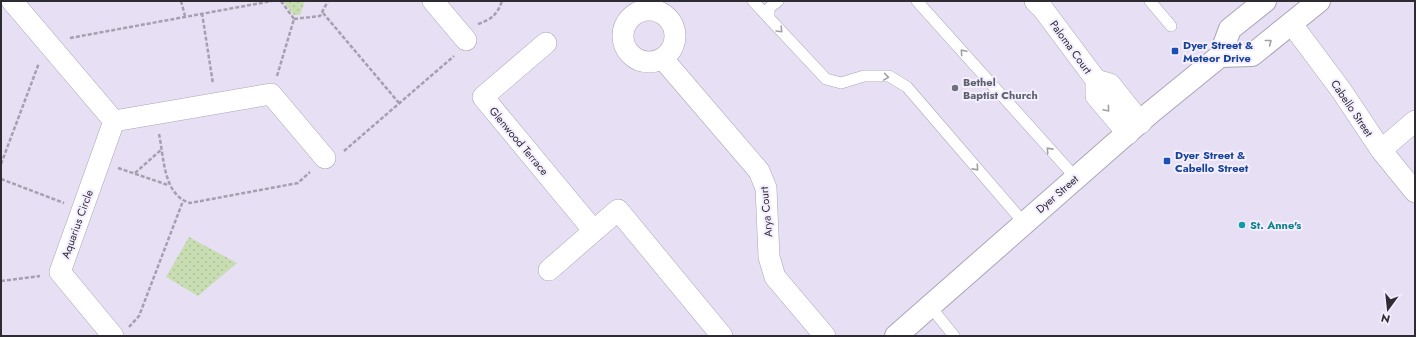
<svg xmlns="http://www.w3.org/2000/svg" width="1416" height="337" font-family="Jost,sans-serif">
<defs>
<pattern id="grass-dots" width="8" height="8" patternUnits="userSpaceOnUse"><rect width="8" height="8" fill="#c8ddb1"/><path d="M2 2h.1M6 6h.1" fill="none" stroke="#acbe99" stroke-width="1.8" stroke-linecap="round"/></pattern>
</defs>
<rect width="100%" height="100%" fill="#e7e0f4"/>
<path fill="url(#grass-dots)" d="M283 1H305L300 15H294Z
M189 237 237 263 198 296 166 277Z"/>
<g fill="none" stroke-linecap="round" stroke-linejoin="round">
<g stroke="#aaa4b6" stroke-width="12">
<path id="lane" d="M753 1 826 79 841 83 864 76H889L907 87 1024 223
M917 1 1076 178
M1150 1 1171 26
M769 18V8L778 1
M930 306 954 336"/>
</g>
<g stroke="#aaa4b6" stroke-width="22">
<path id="street" d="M12 1 114 121 271 94 325 158
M433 1 466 40
M1035 1 1043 9 1096 80 1110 84 1141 123
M623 36a26 26 0 1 1 52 0a26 26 0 1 1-52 0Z
M1291 23 1341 90 1381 150 1415 192
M546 43 483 97 594 231
M663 59 759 171 766 188 769 257 775 277 825 336
M1096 80V96L1128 134
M1381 150 1415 121
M549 270 618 210 722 336
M113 336 60 272 114 121"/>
</g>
<g stroke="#aaa4b6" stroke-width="24">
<path id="secondary" d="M1220 56 1252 55 1319 1
M896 336 1150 113 1220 56 1230 29 1265 1"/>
</g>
<path stroke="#a59faf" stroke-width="2.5" stroke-dasharray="4 2" stroke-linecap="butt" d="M181 1 185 16
M281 1 294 19
M202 13 213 84
M323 13 399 103
M294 19 320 16 328 1
M478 24C492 19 497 15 502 1
M70 38 272 1
M277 76 294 19
M159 134C164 157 163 195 190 203L298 183 310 172
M344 151 454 56
M1 164 39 63
M118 168 168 185
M135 173 162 149
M1 179 64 203
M1 281 40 276
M129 327 139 316 183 201"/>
<use href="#lane" stroke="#fff" stroke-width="11"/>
<use href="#street" stroke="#fff" stroke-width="21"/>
<use href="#secondary" stroke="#fff" stroke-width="22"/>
</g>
<defs><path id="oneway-chevron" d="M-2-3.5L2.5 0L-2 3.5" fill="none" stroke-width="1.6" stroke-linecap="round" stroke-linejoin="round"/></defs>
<g stroke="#a1a0a3">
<use href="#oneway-chevron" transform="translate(780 30) rotate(47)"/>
<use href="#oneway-chevron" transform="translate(1269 42) rotate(-38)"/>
<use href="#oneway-chevron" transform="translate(963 52) rotate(-131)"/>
<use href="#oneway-chevron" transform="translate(886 77) rotate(9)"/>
<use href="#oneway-chevron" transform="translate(1107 109) rotate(50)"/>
<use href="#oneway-chevron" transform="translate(1049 150) rotate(-132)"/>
<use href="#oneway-chevron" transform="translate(976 168) rotate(48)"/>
</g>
<g fill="#1a4fb4" stroke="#f4eefe" stroke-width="1.5">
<rect x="1171" y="47" width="8" height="8" rx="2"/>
<rect x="1163" y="157" width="8" height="8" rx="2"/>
</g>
<circle fill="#6b7280" stroke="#f4eefe" stroke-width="1.5" cx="955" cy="88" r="4"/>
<circle fill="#0f9aa8" stroke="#f4eefe" stroke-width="1.5" cx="1242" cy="225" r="4"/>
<g text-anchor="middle" stroke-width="4" stroke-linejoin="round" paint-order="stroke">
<g font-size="11" font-weight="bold" fill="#164399" stroke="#f4eefe" text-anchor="start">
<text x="1183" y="49">Dyer Street &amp;<tspan x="1183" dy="13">Meteor Drive</tspan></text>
<text x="1175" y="159">Dyer Street &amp;<tspan x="1175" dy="13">Cabello Street</tspan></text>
</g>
<g font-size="11" fill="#2e2b33" stroke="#f4eefe">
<text transform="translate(1071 47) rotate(54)" y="4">Paloma Court</text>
<text transform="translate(1352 108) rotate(56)" y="4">Cabello Street</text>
<text transform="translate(519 141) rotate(50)" y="4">Glenwood Terrace</text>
<text transform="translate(1057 194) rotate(-41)" y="4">Dyer Street</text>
<text transform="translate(766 212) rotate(-95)" y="4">Arya Court</text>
<text transform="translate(77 224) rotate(-70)" y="4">Aquarius Circle</text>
</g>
<g font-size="11" font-weight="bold" fill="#5b616d" stroke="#f4eefe" text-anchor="start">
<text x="963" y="86">Bethel<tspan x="963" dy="13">Baptist Church</tspan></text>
</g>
<g font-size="11" font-weight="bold" fill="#0d838f" stroke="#f4eefe" text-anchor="start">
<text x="1250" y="229">St. Anne's</text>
</g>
</g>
<rect width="1416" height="337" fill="none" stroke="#2e2b33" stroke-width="4"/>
<g transform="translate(1388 309) rotate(195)" stroke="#f4eefe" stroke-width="3" paint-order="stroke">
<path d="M0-3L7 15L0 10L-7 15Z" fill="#2e2b33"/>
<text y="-6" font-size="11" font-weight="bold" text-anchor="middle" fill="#2e2b33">N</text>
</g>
</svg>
